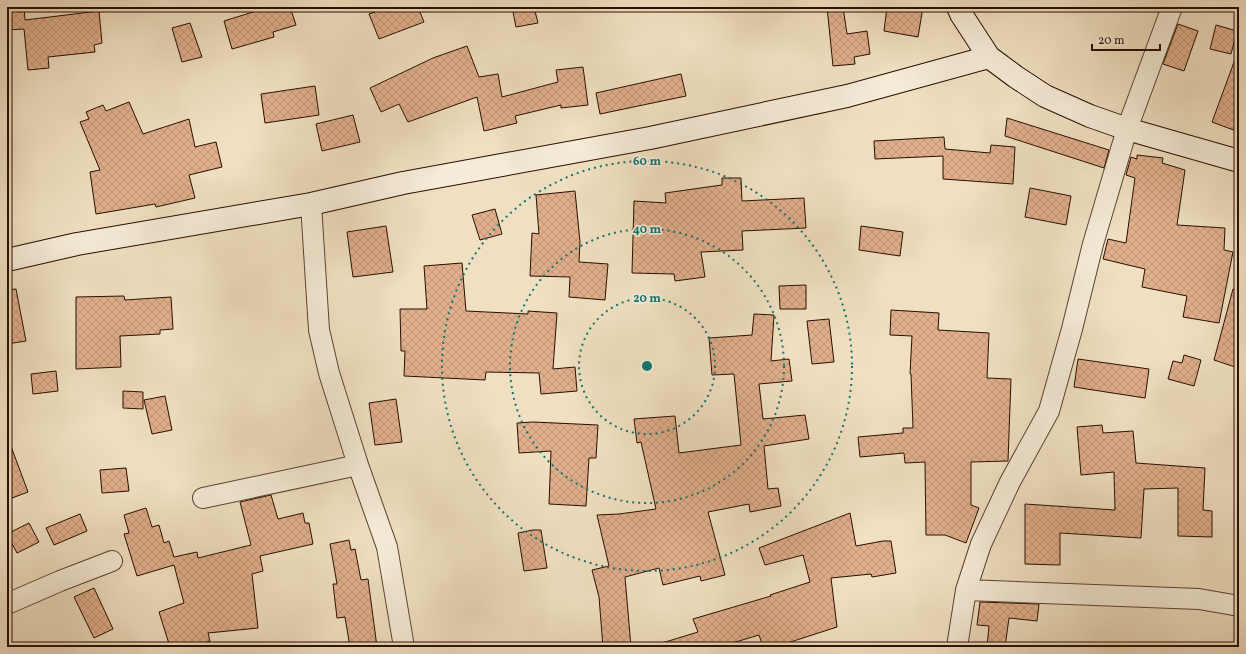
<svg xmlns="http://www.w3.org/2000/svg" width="1246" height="654" font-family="Vollkorn,serif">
<defs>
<pattern id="building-cross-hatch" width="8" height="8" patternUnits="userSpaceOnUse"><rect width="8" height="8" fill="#e0af8c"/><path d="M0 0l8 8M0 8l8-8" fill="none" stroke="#c09577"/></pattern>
</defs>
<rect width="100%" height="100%" fill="#f0e0c1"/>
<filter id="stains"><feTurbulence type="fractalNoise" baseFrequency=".005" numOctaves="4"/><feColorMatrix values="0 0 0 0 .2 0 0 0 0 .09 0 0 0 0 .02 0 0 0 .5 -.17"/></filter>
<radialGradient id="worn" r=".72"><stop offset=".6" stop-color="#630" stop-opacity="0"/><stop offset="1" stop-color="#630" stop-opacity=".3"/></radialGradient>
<path fill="url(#building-cross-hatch)" stroke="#280d00" d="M7 7H24L25 20 99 11 102 43 94 45 95 52 48 57 49 68 28 70 24 29 7 30Z
M269 7H290L296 25 273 32 274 37 232 49 224 21Z
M390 7H418L424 22 379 39 369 14Z
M512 7H534L538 23 516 27Z
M827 7H843L847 34 867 31 870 54 854 57 855 64 833 66Z
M887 7H923L918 37 884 31Z
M190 23 202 57 182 62 172 28Z
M1178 24 1198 31 1184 71 1163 64Z
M1216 25 1237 31 1231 54 1210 49Z
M467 46 479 77 498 74 502 97 558 82 556 70 583 67 588 105 561 108V105L515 116 517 123 484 131 477 97 408 122 399 104 381 112 370 88 433 58Z
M1237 54H1239V132L1212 122Z
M681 74 686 96 600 114 596 93Z
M315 86 319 115 265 123 261 94Z
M129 102 143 134 189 119 195 147 216 142 222 167 189 175 195 198 156 207 155 204 96 214 90 172 100 170 80 122 89 119 86 112 103 105 106 111Z
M353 115 360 142 322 151 316 124Z
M1007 118 1109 150 1104 168 1005 136Z
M944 137 945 149 990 153 991 145 1015 147 1013 184 943 179V156L875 159 874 141Z
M1137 155 1163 158 1162 163 1185 170 1177 225 1225 228 1224 250 1233 252 1219 323 1183 317 1187 296 1142 287 1145 269 1103 259 1108 239 1126 243 1135 178 1126 175 1131 157 1137 159Z
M722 178H741L742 201 804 198 806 228 742 231 743 250 701 252 705 277 675 281 674 274 632 273 634 201 666 203 665 193 722 185Z
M1030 188 1071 196 1066 225 1025 217Z
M575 191 580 242 579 262 608 264 605 300 569 297 570 277 530 276 532 233 539 234 536 195Z
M495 209 502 234 480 240 472 215Z
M386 226 393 272 353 277 347 232Z
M861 226 903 232 900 256 859 250Z
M462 263 466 311 528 314V311L557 313 553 369 575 367 577 391 541 394 539 373 486 372 485 380 404 376 405 351H401L400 309H427L424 266Z
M806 285V309H780L779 286Z
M16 289 26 341 7 344V290Z
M1233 289 1239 290V353L1235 367 1214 360Z
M124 296 125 300 171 297 173 329 160 330V334L120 336 121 367 76 369V297Z
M891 310 939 313 938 330 989 333 987 378 1011 379 1008 461 971 462V505L979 508 966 543 945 535H926L925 462 905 463 904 453 860 457 858 437 903 433V428H913L911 374H910L912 336 890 335Z
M754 314 774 315 771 361 789 359 792 381 759 384 763 419 805 415 809 439 764 446 768 489 778 488 781 506 750 512 749 504 708 512 725 575 701 581 700 576 663 585 659 568 625 577 631 647H603L599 597 592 570 609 566 597 515 619 514 656 509 641 442 637 443 634 419 675 416 679 453 741 445 734 374 712 375 709 338 752 335Z
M829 319 834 362 812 364 807 321Z
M1184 355 1201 360 1194 386 1168 379 1173 361 1182 363Z
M1078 359 1149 369 1145 398 1074 387Z
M56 371 58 391 33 394 31 374Z
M123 391 143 392V409L123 408Z
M165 396 172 430 152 434 144 400Z
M396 399 402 442 375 445 369 403Z
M533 422 598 425 596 458H589L586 506 549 504 551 451 519 453 517 423Z
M1102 425 1103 433 1133 431 1136 463 1205 468 1203 510 1212 511V537L1178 536V488L1144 489 1141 538 1060 533V565L1025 564V504L1115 510 1114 472 1081 475 1077 427Z
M7 441H9L28 492 12 498 7 485Z
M126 468 129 491 102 493 100 470Z
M271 495 278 519 303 513 305 523H309L313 544 260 556 263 571 252 574 258 628 208 633 210 641 191 647H170L159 612 184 603 174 565 137 576 124 534 129 533 124 515 146 508 152 527 159 525 164 543 169 541 174 557 197 552 198 558 251 545 240 502Z
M850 513 856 546 883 541H891L896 573 872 577 871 574 831 578 837 627 775 647H763L759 635 719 647H663L662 643 698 632 693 619 771 596 770 595 810 582 803 555 765 565 759 548Z
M80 514 87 531 54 545 46 528Z
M29 523 39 542 17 553 7 534Z
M533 530H541L547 568 524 571 518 533Z
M349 540 351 550 355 549 361 580 368 579 377 647H350L345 617 337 618 333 584H337L330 544Z
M94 588 113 629 94 638 74 597Z
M980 602 1039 604 1037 621 1009 618 1005 647H987L989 626 977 625Z"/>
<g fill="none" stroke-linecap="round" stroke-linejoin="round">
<g stroke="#5a4230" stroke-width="22">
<path id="street" d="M311 204 319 330 329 373 358 465 387 547 403 641V647
M203 498 358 465
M966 590 1199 599 1239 606
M7 604 60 581 112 561
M957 647 966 590 981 544 1010 482 1049 411 1072 329 1093 244 1127 129 1172 7"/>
</g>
<g stroke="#280d00" stroke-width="24">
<path id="secondary" d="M958 7 961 14 989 57 1016 77 1045 96 1090 116 1127 129 1239 161
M7 260 77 244 311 204 403 183 650 138 847 96 989 57"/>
</g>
<use href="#street" stroke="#f5ebd7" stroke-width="20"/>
<use href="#secondary" stroke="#f5ebd7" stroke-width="22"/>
</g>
<g fill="none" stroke="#0f766e" stroke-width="2" stroke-dasharray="2 4">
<circle cx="647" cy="366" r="68"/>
<circle cx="647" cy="366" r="137"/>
<circle cx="647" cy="366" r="205"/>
</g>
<circle cx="647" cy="366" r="6" fill="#0f766e" stroke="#f5ebd7" stroke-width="2"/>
<g font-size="12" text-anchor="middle" font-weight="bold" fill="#0f766e" stroke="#f5ebd7" stroke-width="3.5" stroke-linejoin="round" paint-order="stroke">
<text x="647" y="165">60 m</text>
<text x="647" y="233">40 m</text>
<text x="647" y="302">20 m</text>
</g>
<rect width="1246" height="654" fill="none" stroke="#f0e0c1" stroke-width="24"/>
<rect x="8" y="8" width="1230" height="638" fill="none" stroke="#280d00" stroke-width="2"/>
<rect x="12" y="12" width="1222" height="630" fill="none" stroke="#280d00"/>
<path d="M1092 44v6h68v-6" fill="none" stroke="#280d00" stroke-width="2"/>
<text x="1098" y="44" font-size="12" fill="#280d00" stroke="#f5ebd7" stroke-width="3" paint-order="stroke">20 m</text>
<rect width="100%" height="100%" filter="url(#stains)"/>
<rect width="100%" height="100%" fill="url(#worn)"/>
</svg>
